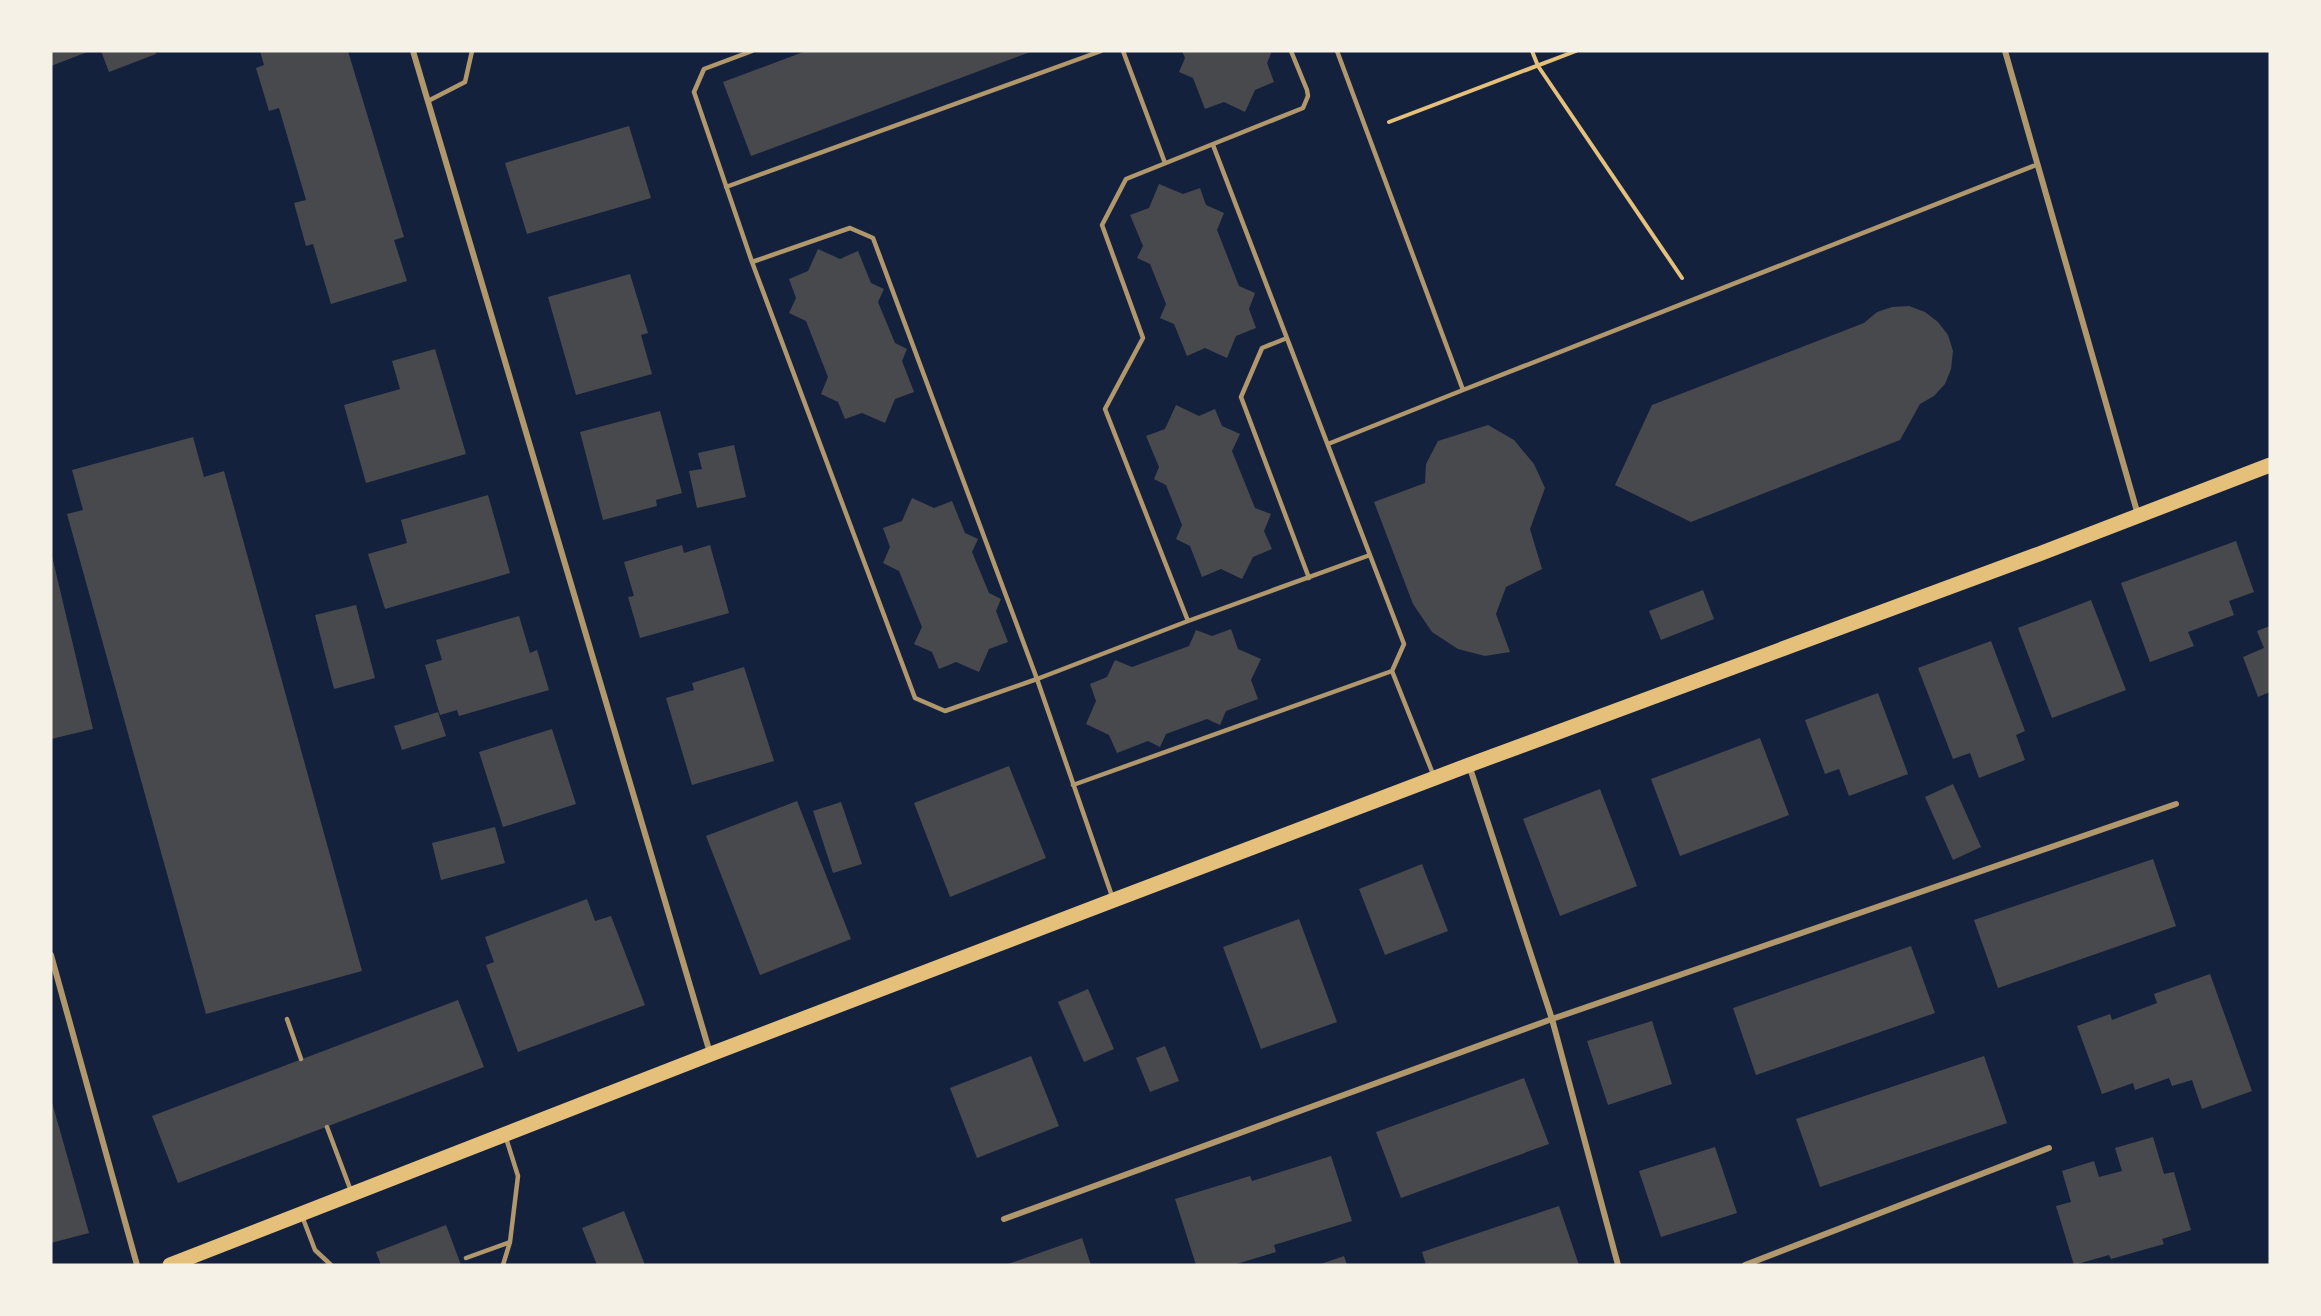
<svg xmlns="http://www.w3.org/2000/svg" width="2321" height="1316" font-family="'Nunito Sans',sans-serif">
<rect width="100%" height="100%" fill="#14213d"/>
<path fill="#48494c" d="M51 51H90L51 66Z
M101 51H155L156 54 109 72Z
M260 51H348L404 237 394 240 407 281 331 304 313 244 306 246 294 203 306 200 279 108 269 111 256 68 264 65Z
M806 51H1033L751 156 723 82Z
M1182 51H1272L1267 63 1274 82 1255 90 1245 112 1224 102 1205 109 1193 78 1179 72 1185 58Z
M629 126 651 198 527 234 505 163Z
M1159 184 1183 194 1200 188 1206 205 1224 213 1217 230 1239 286 1255 293 1249 309 1256 328 1236 336 1227 358 1205 348 1187 356 1174 324 1160 318 1166 304 1150 264 1137 258 1143 246 1130 215 1149 208Z
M818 249 840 259 858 251 871 283 884 289 878 302 895 343 907 349 902 361 914 392 895 399 885 423 862 413 845 419 838 402 821 394 828 377 806 321 789 313 796 298 789 279 808 271Z
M630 274 648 333 641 335 652 374 576 395 548 297Z
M1909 306 1925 312 1938 322 1948 335 1953 351 1951 369 1945 384 1934 396 1920 404 1900 440 1691 522 1615 485 1652 405 1864 323 1877 312 1892 307Z
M435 349 466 454 366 483 344 405 400 389 392 361Z
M1176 405 1199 416 1215 409 1222 426 1240 434 1232 451 1255 508 1271 514 1264 531 1272 549 1253 557 1242 579 1221 569 1202 577 1190 546 1176 539 1182 525 1166 485 1154 479 1159 467 1146 436 1165 429Z
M660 411 682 493 656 500 657 506 603 520 580 432Z
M1488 425 1514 440 1534 464 1545 488 1530 529 1542 569 1506 587 1496 614 1510 652 1485 656 1458 649 1432 632 1413 604 1374 502 1425 483 1426 464 1438 441Z
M193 437 204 477 224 471 362 971 206 1014 67 514 83 510 72 470Z
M734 445 746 497 697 508 689 471 702 469 698 453Z
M488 495 510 573 385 609 368 554 407 543 401 520Z
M912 498 934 508 952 501 965 533 978 539 972 552 989 593 1001 599 996 611 1008 642 989 649 979 672 956 662 939 669 932 652 914 644 922 627 899 571 883 563 890 547 883 528 902 521Z
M2236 541 2254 592 2229 601 2234 615 2188 632 2194 646 2150 662 2121 583Z
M682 545 684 553 710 545 729 613 640 638 628 597 634 596 624 562Z
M51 552 93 729 51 739Z
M1703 590 1714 619 1661 640 1649 611Z
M2091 600 2126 690 2052 718 2018 628Z
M356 605 375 678 334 689 315 615Z
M519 616 530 653 537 650 549 690 459 716 457 710 440 715 425 665 442 660 436 640Z
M2270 626V692L2258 697 2243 657 2264 648 2257 631Z
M1231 629 1238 649 1261 659 1251 680 1258 699 1226 711 1220 725 1207 719 1166 734 1160 747 1148 741 1117 753 1109 735 1086 724 1096 701 1090 684 1107 677 1115 660 1132 667 1189 646 1196 630 1212 636Z
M1991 641 2025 731 2016 735 2025 760 1979 778 1970 753 1953 759 1918 668Z
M744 667 774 761 692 785 666 698 694 690 692 683Z
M1878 693 1908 774 1849 796 1839 769 1825 774 1805 720Z
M438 712 446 736 402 750 394 726Z
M552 729 576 804 503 827 479 752Z
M1760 738 1789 815 1680 856 1651 779Z
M1009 766 1046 858 950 897 914 803Z
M1953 784 1981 847 1953 860 1925 797Z
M1600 789 1637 886 1560 916 1523 819Z
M797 801 851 939 760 975 706 836Z
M841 802 862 864 833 873 813 811Z
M495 827 505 863 441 880 432 843Z
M2153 859 2176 926 1998 988 1974 920Z
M1422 864 1448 931 1385 955 1359 889Z
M587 899 595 921 611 916 645 1005 518 1052 486 965 494 962 485 937Z
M1299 919 1337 1022 1261 1049 1223 947Z
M1911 946 1935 1013 1756 1075 1733 1008Z
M2210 974 2252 1091 2202 1109 2192 1080 2172 1086 2169 1078 2135 1090 2133 1083 2102 1094 2077 1026 2110 1014 2112 1020 2157 1003 2154 994Z
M1088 989 1114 1049 1084 1062 1058 1002Z
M458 1000 484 1067 178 1183 152 1116Z
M1652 1021 1672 1084 1608 1105 1587 1041Z
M1165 1046 1179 1081 1150 1092 1136 1058Z
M1031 1056 1059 1126 977 1158 950 1088Z
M1984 1056 2007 1123 1820 1187 1796 1119Z
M1524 1078 1549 1144 1401 1198 1376 1132Z
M51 1099 89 1233 51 1243Z
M2153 1137 2164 1174 2174 1172 2191 1230 2162 1239 2164 1244 2111 1259 2109 1255 2074 1265 2056 1206 2071 1202 2062 1171 2094 1161 2099 1177 2122 1171 2115 1148Z
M1715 1147 1737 1213 1661 1237 1639 1171Z
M1331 1156 1352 1221 1274 1245 1276 1252 1233 1265H1196L1175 1199 1250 1176 1252 1181Z
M1559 1206 1579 1265H1426L1422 1252Z
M624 1211 645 1265H597L582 1228Z
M446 1225 461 1265H381L376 1252Z
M1082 1238 1091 1265H1005Z
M1344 1256 1347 1265H1318Z"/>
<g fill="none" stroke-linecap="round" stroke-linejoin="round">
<path stroke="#e5c07b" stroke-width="4" d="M1532 51 1538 66 1682 278
M1389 122 1576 51"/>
<path stroke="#b1986c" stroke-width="4.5" d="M752 51 704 69 694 92 752 262 915 698 945 711 1037 679 1188 621 1370 555
M1123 51 1165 163
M1337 51 1463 390 2036 165
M428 101 465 82 472 51
M726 187 1101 51
M752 262 850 228 873 238 1037 679 1113 899
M1287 338 1262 348 1241 397 1309 578
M1328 444 1463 390
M1188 621 1105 409 1143 338 1102 225 1126 179 1303 108 1308 96 1307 90 1291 51
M1392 671 1433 774
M1073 785 1392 671 1404 644 1213 145
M287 1019 301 1059
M327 1127 351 1191
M302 1216 315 1250 331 1265
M466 1258 510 1242 518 1176 506 1138
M503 1265 510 1242"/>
<path stroke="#b1986c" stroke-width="6" d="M413 51 710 1053
M2005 51 2138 515
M1469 765 1552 1019 1618 1265
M51 955 137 1265
M1004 1219 1552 1019 2176 804
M1745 1265 2049 1148"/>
<path stroke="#e5c07b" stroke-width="15" d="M170 1265 711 1054 1114 900 1469 765 2039 554 2270 465"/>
</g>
<rect width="2321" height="1316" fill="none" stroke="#f6f1e7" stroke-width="105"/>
</svg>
